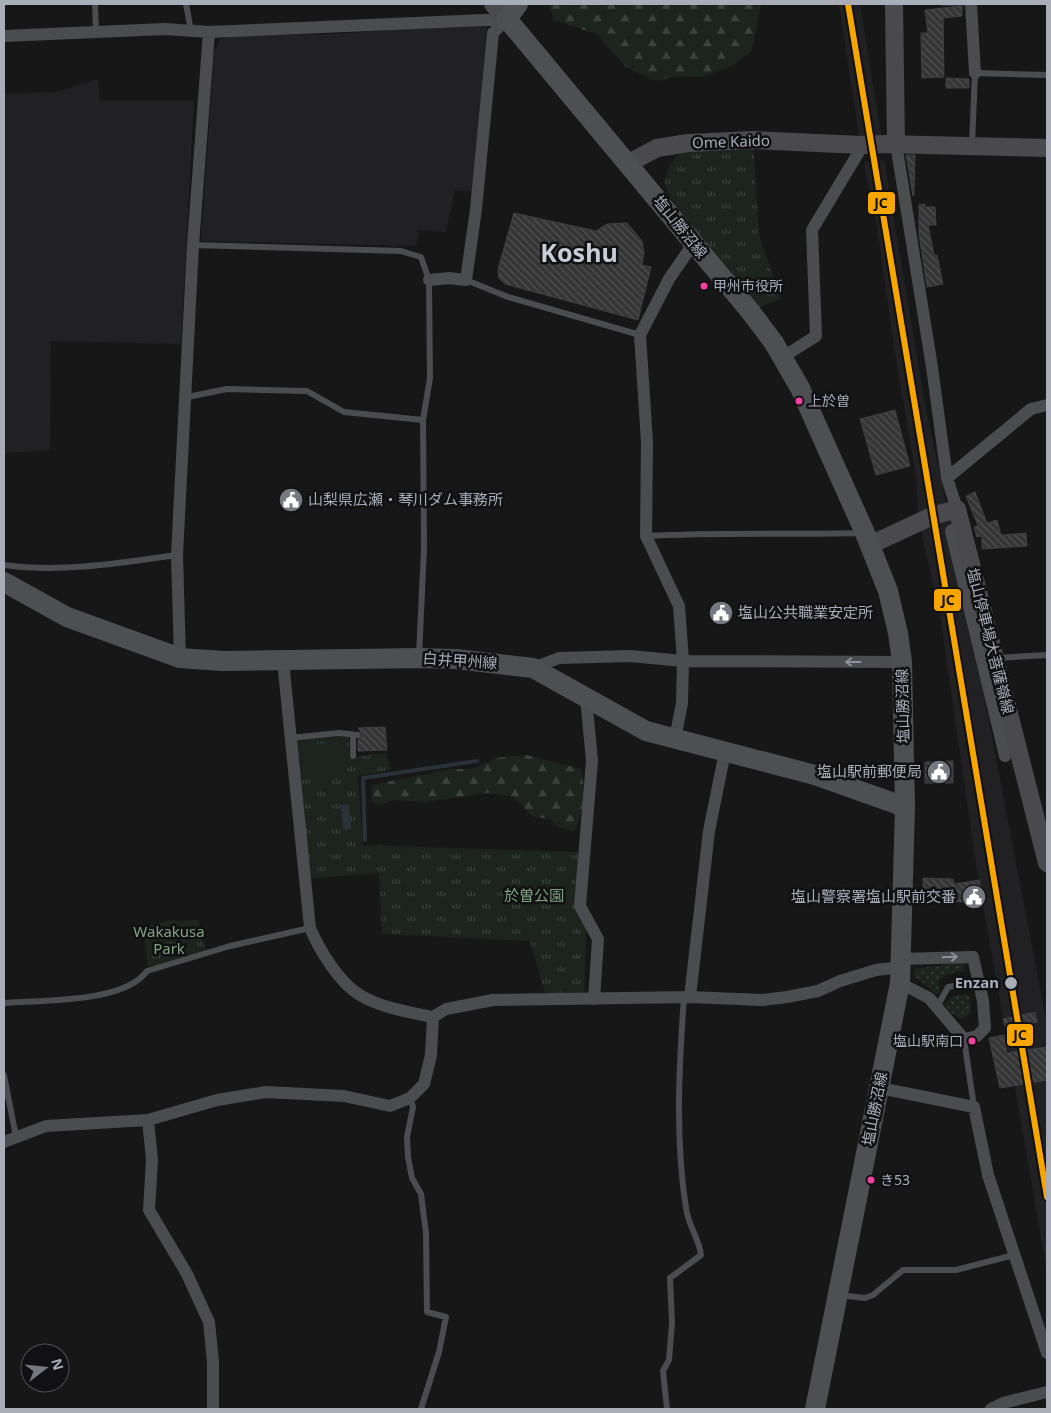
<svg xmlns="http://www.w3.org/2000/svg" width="1051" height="1413" font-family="'Noto Sans','Noto Sans JP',sans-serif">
<defs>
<pattern id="grass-dots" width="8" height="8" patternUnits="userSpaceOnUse" patternTransform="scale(1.25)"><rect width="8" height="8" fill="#1d241e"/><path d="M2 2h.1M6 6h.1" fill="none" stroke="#3b413d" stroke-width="1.8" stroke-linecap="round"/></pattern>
<pattern id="forest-firs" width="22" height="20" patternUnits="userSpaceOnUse" patternTransform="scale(1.25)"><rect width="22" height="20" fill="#1d241e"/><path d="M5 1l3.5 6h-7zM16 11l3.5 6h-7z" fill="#3b413d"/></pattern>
<pattern id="park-tufts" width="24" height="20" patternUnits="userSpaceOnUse" patternTransform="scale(1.25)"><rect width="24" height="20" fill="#1d241e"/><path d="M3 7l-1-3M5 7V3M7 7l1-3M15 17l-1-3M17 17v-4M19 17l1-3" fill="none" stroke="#3b413d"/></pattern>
<pattern id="building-back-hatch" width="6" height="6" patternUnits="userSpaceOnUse" patternTransform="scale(1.25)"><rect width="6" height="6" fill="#353536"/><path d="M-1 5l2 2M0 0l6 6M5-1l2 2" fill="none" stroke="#4f5051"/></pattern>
</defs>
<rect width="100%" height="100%" fill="#171717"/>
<path fill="#212123" d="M839 4H860L882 139 860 142Z
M487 23 473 192 455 190 446 232 419 230 416 246 201 241 214 52 220 40 230 36 335 34Z
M98 79 100 101H194L181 344 51 341 50 450 4 453V94L58 92Z
M884 160 925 404 958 560 1047 1024V1272L976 864 940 616 918 518 916 477 895 353 877 227 864 162Z"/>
<path fill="url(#grass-dots)" d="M963 962 965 971C953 973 944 973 938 984L941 991 937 994 914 976V969Z
M966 994 970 998 971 1013 962 1019 950 1012 945 1004 952 997Z"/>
<path fill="url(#forest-firs)" d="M548 4H761L752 50 733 65 703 77 677 76 656 81 626 67 596 34 554 20Z
M527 755 581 769C586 792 584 811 574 832L558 827 550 819 533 817 513 797 488 793 425 802 393 800 378 806 371 800 372 785 450 769H471L495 758Z"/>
<path fill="url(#park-tufts)" d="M753 140 759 235 781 299 750 311 693 244 664 184 670 165 688 143Z
M349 736V757L386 753 391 770 358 776 363 845 582 852 587 919 584 999H547L530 941 382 934 379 873 306 879 290 741Z
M198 920 206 951 148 967 143 927 167 921Z"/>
<path fill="#1d241e" d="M339 742 343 774 303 780 299 746Z"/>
<path fill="#2a3239" d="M341 805H349L351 829 343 830Z"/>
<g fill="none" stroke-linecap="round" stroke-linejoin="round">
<path stroke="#2a3239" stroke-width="4" d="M942 4H965
M365 840 363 778 477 761"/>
</g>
<path fill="url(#building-back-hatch)" stroke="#3f4043" d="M962 6V16L943 18 944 77 922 78 921 33H928L925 10Z
M946 78 969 79V88H946Z
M906 155H915L914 195 913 196Z
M925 204V207H935L936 225H928L934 255H937L943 284 927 287 919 234V205Z
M514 213 596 231 607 224 627 223 642 241 644 253 642 265 651 267 638 320 505 284 499 278 498 269Z
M895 410 910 466 876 475 860 419Z
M975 492 987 523 997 520 1001 535 1026 533 1027 546 982 549V536L977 537 974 527 978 526 966 496Z
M385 727 387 750 358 751V740L363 735 358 728Z
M953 761V783H925V762Z
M923 878 953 879 954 884 979 880 982 899 963 902 926 899 923 895Z
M1035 1012 1037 1022 1005 1026 1003 1019Z
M1004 1035 1007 1053 1047 1047V1080L1000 1088 989 1038Z"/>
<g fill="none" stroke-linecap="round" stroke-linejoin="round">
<path stroke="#4b4c50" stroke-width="6" d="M95 4 96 32
M186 4 191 31
M972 145 975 73 1047 75
M193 245 401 251 421 257 429 280 430 378 423 420 424 548 419 656
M466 280 508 297 640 335
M187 397 227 389 307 391 344 412 423 420
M646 536C718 532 789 535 862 533
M4 565C61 573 121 563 177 555
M997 658 1047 655
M353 735V756
M290 738 339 733 358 735
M4 1003C41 1000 125 1003 147 971L230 946 310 928
M937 1007 948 987 979 982
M964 1039 974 1107
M4 1075 16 1137
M410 1098 413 1107 407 1137 408 1157 412 1178 421 1194 426 1233 427 1312 446 1317 439 1352 421 1409
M839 1295 865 1298 873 1295 903 1270H956L1014 1255
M667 1409 663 1371 669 1360 672 1323 670 1278 701 1255C699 1238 688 1225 686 1208 675 1138 679 1067 684 997"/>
<path stroke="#4b4c50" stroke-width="12" d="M971 4 975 73
M4 36 165 29 209 32 507 19
M896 144 932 367 947 478 957 509
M429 280 449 278 466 280 476 209 493 33 507 19
M783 357 816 336 812 230 860 150V145
M947 478 1031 409 1047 405
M962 524 951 531 1005 756
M180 658 177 555 193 245 209 32
M283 661 310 928C319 949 339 983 360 995 381 1008 409 1012 433 1017L446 1009 493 1000 690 997 762 1000 787 997 818 991 840 981 876 970 901 967
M533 668 559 658 630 656 683 661 902 662
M586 697 592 761 580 906 598 939 594 999
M675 739 682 703 683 661 679 606 646 536 647 442 640 335 669 279 693 244
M900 983 929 998 964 1039 977 1036 985 1028 983 1001 973 957 901 959
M690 997 709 831 725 752
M880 1088 974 1107 988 1175 1047 1353
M148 1120 152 1160 149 1210 187 1274 209 1322 213 1362V1409
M4 1142 46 1126 148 1120 217 1100 266 1092 344 1096 390 1106 410 1098 424 1084 431 1055 433 1017
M991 1409 1003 1403 1047 1392"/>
<path stroke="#4a4a4e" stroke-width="18" d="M493 4 507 19
M894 4 896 144
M629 163 657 148 688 143 753 140 862 145 885 144 1047 148
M870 545 932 516 957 509 1047 863"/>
<path stroke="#4d4f52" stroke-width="20" d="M518 4 507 19 750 311 774 343 800 388 865 533 888 591 898 633 902 662 905 807 900 983 815 1409
M4 582 67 617 180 658 223 661 419 658 456 659 533 668 646 731 815 775 905 807"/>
<g stroke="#111113" stroke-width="10">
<path id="rail-1" d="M848 4 1047 1197"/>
</g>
<use href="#rail-1" stroke="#f7a600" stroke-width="6"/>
</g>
<defs><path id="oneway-shaft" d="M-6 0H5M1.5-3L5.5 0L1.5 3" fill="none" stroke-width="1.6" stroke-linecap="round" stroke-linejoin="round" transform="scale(1.25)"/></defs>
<g stroke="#8c9099">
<use href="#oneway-shaft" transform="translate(853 662) rotate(-180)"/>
<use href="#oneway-shaft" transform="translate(950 957) rotate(-2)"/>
</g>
<defs>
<g id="civic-disc" transform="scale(1.25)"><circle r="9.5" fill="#757880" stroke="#111113"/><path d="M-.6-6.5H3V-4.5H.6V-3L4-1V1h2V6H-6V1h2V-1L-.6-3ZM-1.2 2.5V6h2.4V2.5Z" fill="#fff"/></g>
</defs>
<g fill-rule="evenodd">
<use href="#civic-disc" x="291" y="500"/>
<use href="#civic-disc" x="721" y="613"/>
<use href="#civic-disc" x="939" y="772"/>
<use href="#civic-disc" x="974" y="897"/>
</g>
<g fill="#f240a1" stroke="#111113" stroke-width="2">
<circle cx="704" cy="286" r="4.5"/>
<circle cx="799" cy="401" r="4.5"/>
<circle cx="972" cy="1041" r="4.5"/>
<circle cx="871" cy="1180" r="4.5"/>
</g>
<circle fill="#a8adb8" stroke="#111113" stroke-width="2" cx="1011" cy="983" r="7"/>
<g text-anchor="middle" stroke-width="5" stroke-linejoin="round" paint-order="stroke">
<g font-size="14" fill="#a8adb8" stroke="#111113" text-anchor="start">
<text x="713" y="291">甲州市役所</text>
<text x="808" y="406">上於曽</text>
<text x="963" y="1046" text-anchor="end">塩山駅南口</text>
<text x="880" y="1185">き53</text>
</g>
<g font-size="15" fill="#a8adb8" stroke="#111113">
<text transform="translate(731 142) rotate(-2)" y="5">Ome Kaido</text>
<text transform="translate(680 227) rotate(51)" y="5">塩山勝沼線</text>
<text transform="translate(990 641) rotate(76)" y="5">塩山停車場大菩薩嶺線</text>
<text transform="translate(460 661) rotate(4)" y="5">白井甲州線</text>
<text transform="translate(903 706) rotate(-91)" y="5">塩山勝沼線</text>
<text transform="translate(875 1109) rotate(-79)" y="5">塩山勝沼線</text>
</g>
<g font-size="15" fill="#a8adb8" stroke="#111113" text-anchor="start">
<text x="308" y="505">山梨県広瀬・琴川ダム事務所</text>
<text x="738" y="618">塩山公共職業安定所</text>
<text x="922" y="777" text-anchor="end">塩山駅前郵便局</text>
<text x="956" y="902" text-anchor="end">塩山警察署塩山駅前交番</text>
</g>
<g font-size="15" fill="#7fa381" stroke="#111113">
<text x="534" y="901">於曽公園</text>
<text x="169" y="937">Wakakusa<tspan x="169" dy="17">Park</tspan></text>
</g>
<g font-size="15" font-weight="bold" fill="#a8adb8" stroke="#111113" text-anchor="end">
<text x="999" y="988">Enzan</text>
</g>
<g font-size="25" font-weight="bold" fill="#c9ccd4" stroke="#111113">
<text x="579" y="262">Koshu</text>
</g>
</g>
<g stroke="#111113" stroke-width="2">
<rect x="867" y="191" width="29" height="24" rx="5" fill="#f7a600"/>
<rect x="933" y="588" width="29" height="24" rx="5" fill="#f7a600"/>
<rect x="1006" y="1023" width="28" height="24" rx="5" fill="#f7a600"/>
</g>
<g font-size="14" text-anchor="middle" font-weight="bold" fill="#111">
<text x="881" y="208">JC</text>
<text x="948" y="605">JC</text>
<text x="1020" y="1040">JC</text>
</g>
<rect width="1051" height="1413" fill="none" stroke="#a8adb8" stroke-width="10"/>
<g transform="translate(45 1368) rotate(74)"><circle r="24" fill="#111113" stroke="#4d4f55"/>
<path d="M0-4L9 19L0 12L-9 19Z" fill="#757880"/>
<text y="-8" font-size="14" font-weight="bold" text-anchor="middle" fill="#a8adb8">N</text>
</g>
</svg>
